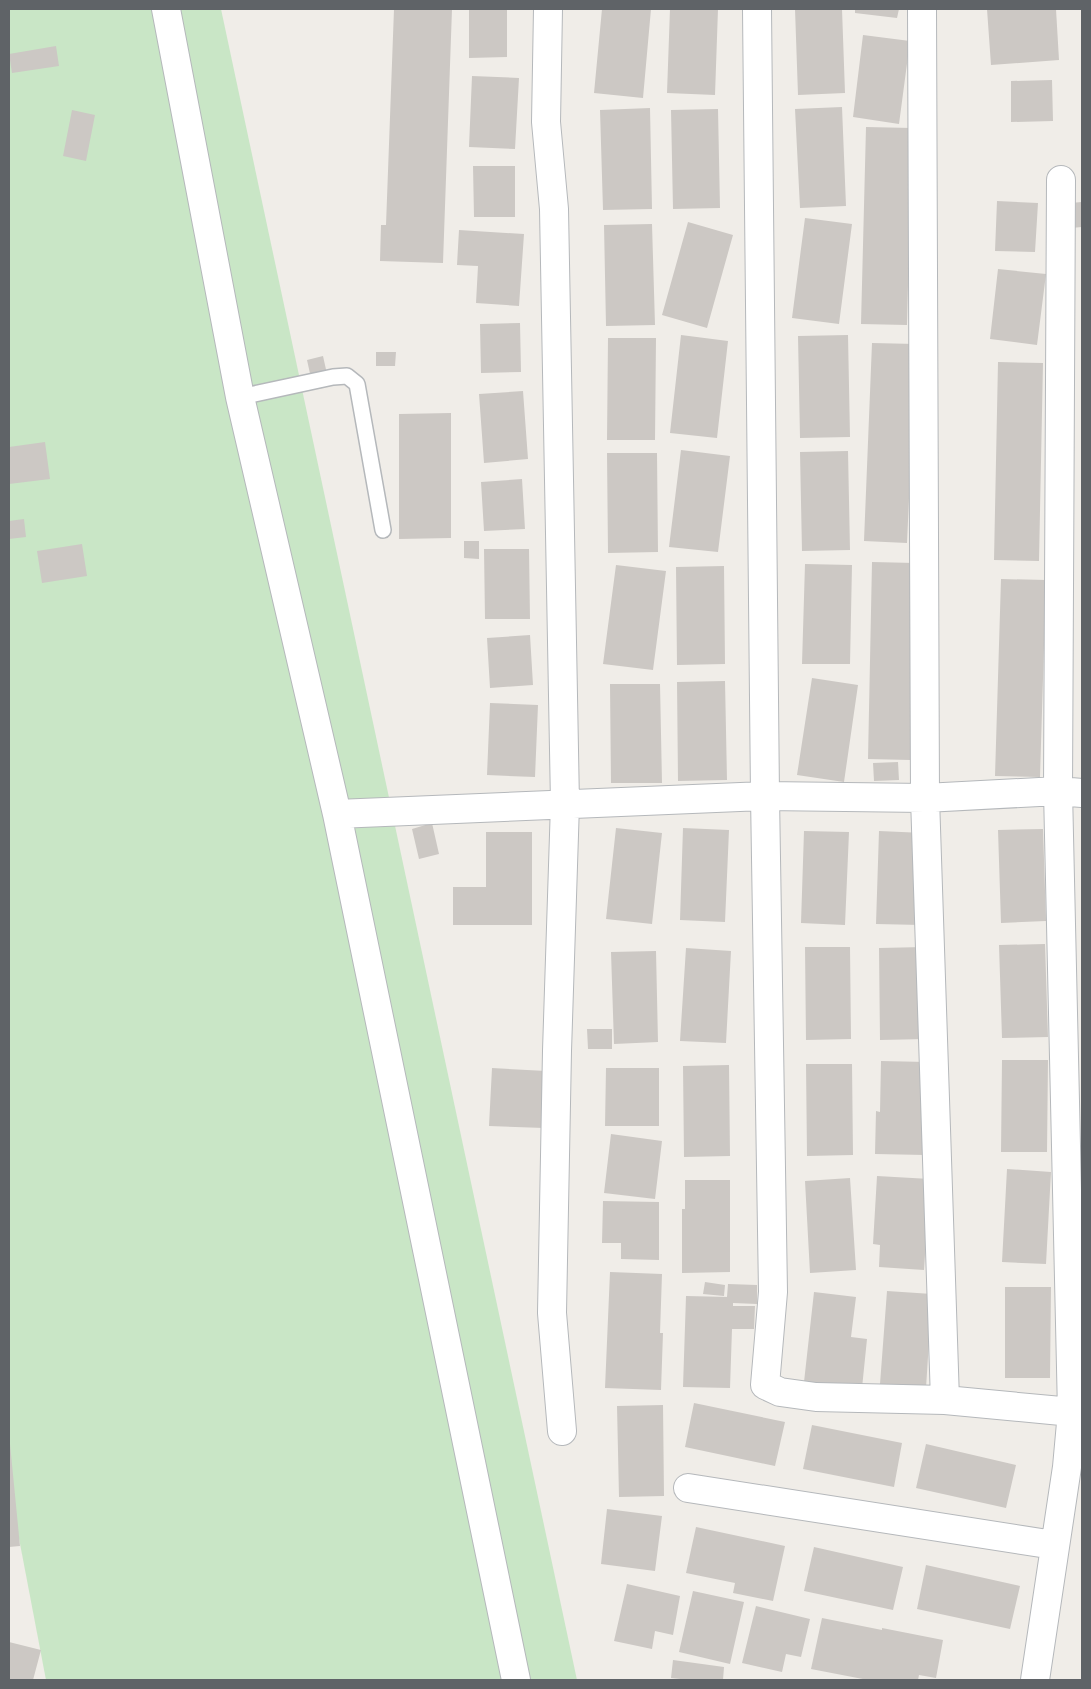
<svg xmlns="http://www.w3.org/2000/svg" width="1091" height="1689" font-family="'Varela Round',sans-serif">
<rect width="100%" height="100%" fill="#f0ede8"/>
<path fill="#c9e6c6" d="M9 9H221L577 1680H46L9 1486Z"/>
<path fill="#ccc8c4" d="M394 9H452L443 263 380 261 381 225H386Z
M469 9H507V57L469 58Z
M602 9H651L643 98 594 93Z
M670 9H718L715 95 667 93Z
M795 9H842L845 93 798 95Z
M855 9H899L897 18 855 13Z
M987 9H1056L1059 60 991 65Z
M863 35 910 41 899 124 853 117Z
M56 46 59 66 12 73 9 54Z
M472 76 519 78 515 149 469 147Z
M1052 80 1053 121 1011 122V81Z
M842 107 846 206 800 208 795 109Z
M650 108 652 209 603 210 600 110Z
M718 109 720 208 673 209 671 110Z
M72 110 95 115 86 161 63 156Z
M866 127 912 128 907 325 861 324Z
M473 166H515V217H474Z
M997 201 1038 203 1035 252 995 251Z
M1082 202V227L1071 228 1070 203Z
M805 218 852 224 839 324 792 318Z
M688 222 733 235 707 328 662 315Z
M652 224 655 325 606 326 604 225Z
M459 230 524 234 519 306 476 303 478 266 457 265Z
M998 269 1046 274 1037 345 990 339Z
M520 323 521 372 481 373 480 324Z
M681 335 728 341 717 438 670 433Z
M848 335 850 437 800 438 798 336Z
M608 338H656L655 440H607Z
M872 343 916 344 907 543 864 541Z
M376 352H396L395 366H376Z
M323 356 327 374 311 378 307 360Z
M998 362 1043 363 1039 561 994 560Z
M523 391 528 459 484 463 479 394Z
M451 413V538L399 539V414Z
M45 442 50 479 9 484V447Z
M681 450 730 456 718 552 669 547Z
M848 451 850 550 802 551 800 452Z
M607 453H657L658 552 608 553Z
M522 479 525 529 484 531 481 482Z
M24 519 26 537 9 539V521Z
M464 541H479V559L464 558Z
M82 544 87 576 42 583 37 551Z
M484 549H529L530 619H485Z
M872 562 915 563 910 760 868 759Z
M805 564 852 565 850 664H802Z
M616 565 666 571 653 670 603 664Z
M724 566 725 664 677 665 676 567Z
M1001 579 1046 580 1040 777 995 776Z
M530 635 533 685 490 688 487 638Z
M812 678 858 685 844 782 797 775Z
M725 681 727 780 678 781 677 682Z
M610 684H660L662 783H611Z
M490 703 538 705 535 777 487 775Z
M898 762 899 780 874 781 873 763Z
M432 823 439 854 419 859 412 829Z
M616 828 662 833 652 924 606 919Z
M683 828 729 830 725 922 680 920Z
M1043 829 1046 921 1001 923 998 830Z
M804 831 849 832 845 925 801 923Z
M879 831 924 833 921 925 876 924Z
M486 832H532V925H453V887H486Z
M1045 944 1048 1037 1002 1038 999 945Z
M805 947H850L851 1039 806 1040Z
M924 947 926 1039 880 1040 879 948Z
M686 948 731 951 726 1043 680 1041Z
M656 951 658 1042 614 1044 611 952Z
M587 1029H612V1049H588Z
M1002 1060H1048L1047 1152H1001Z
M881 1061 927 1062 925 1155 875 1154 876 1111 880 1112Z
M806 1064H852L853 1155 807 1156Z
M729 1065 730 1156 684 1157 683 1066Z
M492 1068 546 1071 544 1128 489 1126Z
M606 1068H659V1126H605Z
M611 1134 662 1141 655 1199 604 1193Z
M1007 1169 1051 1172 1046 1264 1002 1262Z
M877 1176 930 1179 924 1270 879 1267 880 1245 873 1244Z
M850 1178 856 1270 810 1273 805 1181Z
M685 1180H730V1272L682 1273V1209H685Z
M603 1201 659 1202V1260L621 1259V1243H602Z
M610 1272 662 1274 660 1333H663L661 1390 605 1388Z
M705 1282 725 1285 724 1296 703 1294Z
M728 1284 757 1285V1304L733 1303V1306H755L754 1329H732L730 1388 683 1387 686 1296 729 1297H727Z
M1005 1287H1051L1050 1378H1005Z
M887 1291 932 1294 926 1388 880 1384Z
M814 1292 856 1297 851 1337 867 1339 862 1388 804 1382Z
M694 1403 785 1422 775 1466 685 1447Z
M663 1405 664 1496 619 1497 617 1406Z
M812 1425 902 1443 894 1487 803 1469Z
M9 1444H10L20 1546 9 1547Z
M926 1444 1016 1465 1006 1508 916 1488Z
M607 1509 662 1516 655 1571 601 1564Z
M696 1527 785 1546 773 1601 733 1593 735 1583 686 1573Z
M814 1547 903 1567 893 1610 804 1591Z
M926 1565 1020 1586 1010 1629 917 1609Z
M627 1584 680 1596 673 1635 655 1631 652 1649 614 1641Z
M693 1591 744 1602 730 1664 679 1652Z
M756 1606 810 1619 801 1657 786 1654 782 1672 742 1663Z
M822 1618 882 1630V1628L943 1640 936 1678 919 1675 918 1680H868L811 1669Z
M9 1642 41 1650 33 1680H9Z
M673 1660 724 1667 723 1680H690L671 1678Z"/>
<g fill="none" stroke-linecap="round" stroke-linejoin="round">
<g stroke="#b5b8bb" stroke-width="18">
<path id="service" d="M240 397 333 377 347 376 357 384 383 530"/>
</g>
<g stroke="#b5b8bb" stroke-width="30">
<path id="minor" d="M166 9 240 397 337 814 516 1680
M548 9 546 122 554 209 565 804 557 1051 552 1313 562 1431
M757 9 765 796 773 1292 765 1385 780 1392 816 1397 945 1400 1072 1412
M922 9 925 798 945 1400
M337 814 765 796 925 798 1058 791 1082 793
M688 1488 1054 1545
M1035 1680 1067 1467 1072 1412 1058 791 1061 180"/>
</g>
<use href="#service" stroke="#fff" stroke-width="15"/>
<use href="#minor" stroke="#fff" stroke-width="28"/>
</g>
<rect width="1091" height="1689" fill="none" stroke="#5f6367" stroke-width="20"/>
</svg>
